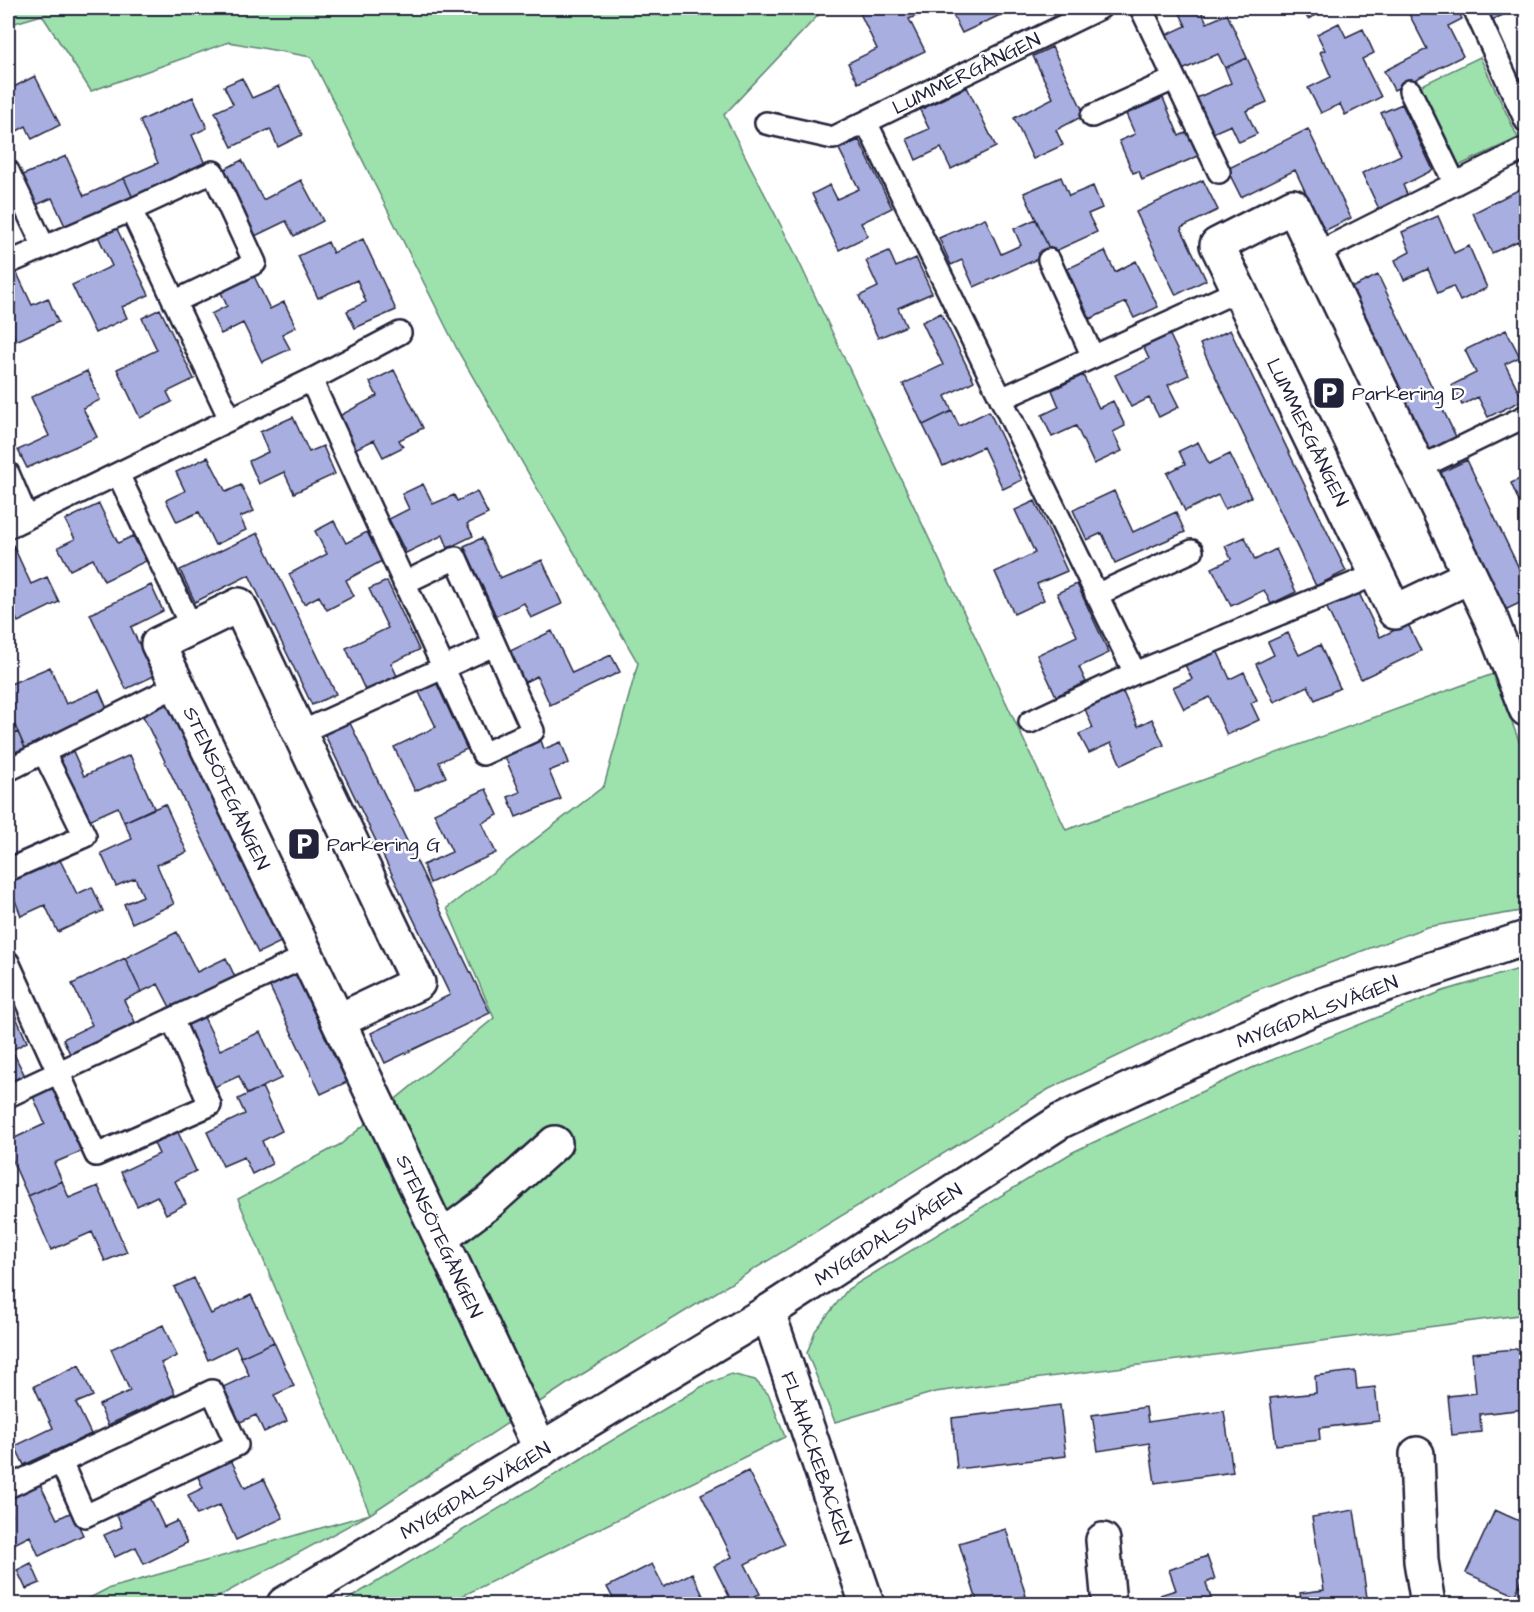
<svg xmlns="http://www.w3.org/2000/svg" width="1534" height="1612" font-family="'Architects Daughter',sans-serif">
<rect width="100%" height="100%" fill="#fff"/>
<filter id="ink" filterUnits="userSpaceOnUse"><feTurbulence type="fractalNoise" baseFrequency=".0167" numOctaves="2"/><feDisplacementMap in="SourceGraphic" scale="12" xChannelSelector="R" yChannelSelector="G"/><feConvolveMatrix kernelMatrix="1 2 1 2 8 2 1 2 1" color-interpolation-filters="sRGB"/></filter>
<g filter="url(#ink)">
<path fill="#9de2ad" stroke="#608274" stroke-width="1.5" d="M8 8H825L724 115 793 249 1066 830 1493 674 1526 759V910L1427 927 1254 991 1049 1089 576 1378 370 1514 205 1604H78L107 1589 370 1514 238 1199 341 1144 494 1018 447 908 604 786 638 663 459 353 311 57 229 42 91 91 42 15 8 25Z
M1480 57 1518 138 1458 166 1420 86Z
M1526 967V1314L935 1392 835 1422 807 1353 815 1331 848 1289 1073 1152 1252 1068 1443 991Z
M731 1374 755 1380 769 1395 785 1437 446 1604H340L701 1387Z"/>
<path fill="#a8aedf" stroke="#22223b" stroke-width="1.5" d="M861 8H920L923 13 909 19 925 51 858 83 848 63 877 49 858 9Z
M963 8H1015L962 33 952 13Z
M1182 8H1200L1207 23 1227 14 1247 58 1225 68 1218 54 1180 71 1164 36 1186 26 1178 9Z
M1302 8H1332L1308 19Z
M1411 8H1457L1462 19 1448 26 1463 56 1394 90 1384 71 1427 49 1407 10Z
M1486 8H1518L1492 20Z
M1339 23 1346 37 1363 29 1374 53 1362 59 1381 97 1345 115 1340 104 1321 113 1308 88 1331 77 1320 52 1325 50 1317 34Z
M1052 47 1085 115 1056 130 1063 145 1033 159 1014 118 1053 98 1033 56Z
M1247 58 1267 102 1246 111 1257 134 1239 142 1231 125 1208 135 1192 100 1231 83 1225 68Z
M35 76 60 125 32 139 26 126 8 136V90Z
M242 78 252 98 279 86 302 135 278 147 270 129 232 147 215 112 233 104 224 86Z
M967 87 996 147 951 169 941 148 916 160 907 139 929 129 920 110Z
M193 97 207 128 192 135 206 166 133 198 124 178 158 163 140 121Z
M1163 98 1179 136 1192 130 1203 154 1142 180 1139 171 1133 173 1119 141 1135 134 1126 114Z
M1402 104 1433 170 1403 185 1409 199 1381 213 1362 173 1401 155 1381 113Z
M1308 129 1351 218 1324 231 1295 170 1241 197 1227 169Z
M859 140 892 208 861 223 868 236 839 250 812 194 830 185 837 199 859 189 839 149Z
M66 156 84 196 124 178 133 198 66 228 52 198 34 206 21 176Z
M242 160 263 200 301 180 323 221 294 236 286 221 255 236 221 171Z
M1061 177 1069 196 1093 186 1102 208 1088 214 1097 232 1051 253 1024 193Z
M1203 180 1218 210 1181 228 1206 280 1176 295 1136 212Z
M1526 186V259L1518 241 1492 253 1473 213Z
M1438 216 1454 253 1469 246 1487 288 1460 301 1453 286 1438 293 1428 269 1404 280 1395 260 1410 252 1402 232Z
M985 218 1001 254 1021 245 1014 229 1036 219 1051 253 974 287 962 260 951 265 939 238Z
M115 225 149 295 122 307 127 318 95 333 72 285 112 266 97 234Z
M363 239 396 310 355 328 347 311 366 302 357 280 318 298 298 256 328 242 333 253Z
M889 251 896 267 916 258 932 293 898 308 906 326 878 338 859 296 878 287 866 261Z
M1105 251 1115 272 1136 261 1158 307 1134 318 1126 302 1090 319 1067 269Z
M15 269 32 305 48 298 58 322 16 341 8 321V273Z
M253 274 270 309 284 302 296 327 282 334 290 349 262 362 243 323 221 334 211 314 227 306 220 290Z
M1378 275 1458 441 1432 455 1351 288Z
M160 309 194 379 167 392 172 402 140 418 117 369 157 350 142 318Z
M941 313 974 381 945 396 952 411 923 425 903 384 943 365 922 322Z
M1230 330 1346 571 1316 586 1200 344Z
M1506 330 1520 357 1505 364 1523 400 1488 417 1478 397 1462 405 1452 385 1476 373 1465 350Z
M1168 331 1189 375 1168 385 1179 407 1159 417 1149 398 1131 407 1115 375 1149 359 1142 344Z
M394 370 423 428 399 440 403 447 383 457 374 440 355 449 339 416 377 396 370 382Z
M87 371 100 400 83 408 97 437 27 468 18 450 49 436 31 397Z
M1083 375 1099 408 1113 401 1125 426 1113 432 1122 451 1094 464 1076 426 1052 437 1042 415 1059 407 1052 390Z
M952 411 959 426 989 411 1022 480 1003 489 983 447 943 466 923 425Z
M293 417 309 452 323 446 335 474 294 493 284 472 259 484 249 461 268 452 260 432Z
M1198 442 1209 464 1230 454 1251 497 1225 509 1218 495 1185 511 1167 473 1185 464 1179 451Z
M208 457 226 492 241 485 254 511 240 517 246 530 215 545 199 512 177 522 166 500 185 491 176 472Z
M1467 460 1526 583V600L1505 610 1440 473Z
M1526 476V518L1511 483Z
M423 484 433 504 454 495 457 501 477 492 488 514 467 524 473 536 448 548 443 535 406 553 389 519 409 509 402 494Z
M1114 491 1133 532 1176 512 1185 532 1115 563 1102 533 1087 540 1073 510Z
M1035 501 1067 571 1037 584 1044 600 1014 614 995 572 1035 553 1015 510Z
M99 504 118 543 133 536 146 561 104 581 93 559 70 570 58 547 75 539 65 520Z
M334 521 346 543 367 532 382 561 346 580 354 596 327 610 319 596 304 604 289 574 327 554 315 531Z
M258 533 336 694 312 705 249 575 195 602 180 570Z
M1245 537 1255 560 1276 549 1296 592 1271 604 1264 590 1231 606 1212 568 1231 559 1225 546Z
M482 538 500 578 542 560 562 604 531 618 524 603 496 616 464 546Z
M13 545 31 584 47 577 59 602 18 622 8 602V548Z
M387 581 419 650 391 663 398 678 366 692 346 648 388 628 369 589Z
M1077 584 1109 653 1079 667 1086 682 1056 696 1037 655 1077 636 1057 593Z
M151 585 163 611 131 627 154 676 126 689 90 614Z
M1357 589 1380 637 1408 624 1421 651 1361 679 1325 604Z
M552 631 572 673 611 655 620 672 550 705 537 676 523 683 508 652Z
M1288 633 1299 655 1320 645 1340 688 1315 700 1308 686 1274 702 1256 664 1274 655 1268 642Z
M1215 646 1230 679 1244 672 1257 700 1251 703 1259 720 1227 735 1210 697 1184 709 1173 687 1192 679 1183 661Z
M50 667 66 704 99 690 109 713 25 748 8 710V685Z
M435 680 467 749 439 762 446 777 415 791 394 747 436 727 417 688Z
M1123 692 1138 726 1152 719 1164 745 1121 765 1111 743 1089 753 1079 734 1093 728 1085 709Z
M166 700 283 941 258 953 141 712Z
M349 721 490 1013 385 1063 371 1033 450 995 324 733Z
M18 732 25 748 8 755V736Z
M539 735 544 749 561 742 569 763 549 771 561 799 516 817 508 797 520 792 502 750Z
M72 749 84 776 130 755 154 808 124 822 118 807 87 821 57 755Z
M486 789 498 815 482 823 496 853 430 883 423 865 452 852 434 813Z
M165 804 187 852 157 865 174 904 132 923 124 904 143 896 135 878 116 886 101 853 132 839 124 822Z
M59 858 77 894 92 887 103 911 58 932 45 905 21 916 8 882Z
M177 932 197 972 226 958 236 979 172 1011 158 984 141 992 125 958Z
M125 958 141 992 124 1000 138 1028 73 1060 63 1039 92 1025 72 984Z
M295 973 347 1082 321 1094 269 985Z
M13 1010 27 1042 12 1050 25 1076 8 1085V1013Z
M202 1013 220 1050 260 1032 282 1078 247 1094 239 1076 212 1088 182 1023Z
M53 1085 82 1151 54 1163 62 1181 28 1196 8 1151V1141L45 1124 32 1094Z
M262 1087 282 1131 262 1141 272 1164 252 1174 244 1157 223 1166 207 1132 245 1114 238 1099Z
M176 1128 196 1171 175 1181 186 1204 166 1214 157 1196 137 1206 121 1172 159 1154 152 1139Z
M62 1181 69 1198 98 1186 127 1252 105 1261 92 1232 51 1250 28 1196Z
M194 1278 211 1314 251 1295 274 1342 241 1357 236 1346 208 1360 174 1287Z
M163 1325 177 1356 161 1363 175 1394 108 1425 99 1405 130 1391 111 1349Z
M274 1342 294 1386 274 1395 287 1421 264 1432 256 1415 238 1423 221 1388 249 1375 241 1357Z
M1526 1348V1409L1480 1414 1481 1432 1452 1435 1448 1396 1476 1393 1472 1353Z
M79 1365 93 1396 76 1403 91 1434 24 1465 15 1446 53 1428 34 1386Z
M1355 1371 1357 1389 1375 1387 1379 1421 1319 1428 1320 1440 1276 1445 1270 1398 1316 1393 1315 1376Z
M1060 1405 1066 1456 957 1469 952 1418Z
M1146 1407 1148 1422 1224 1411 1233 1472 1155 1483 1149 1443 1098 1451 1092 1415Z
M228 1454 245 1488 264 1479 283 1518 236 1540 220 1505 197 1515 188 1495 203 1488 195 1470Z
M748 1471 785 1544 745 1564 760 1594 733 1604 714 1566 732 1557 701 1494Z
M40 1484 57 1519 72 1512 83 1535 39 1556 30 1536 8 1547V1517L12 1515 8 1499Z
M148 1493 164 1527 177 1521 187 1543 144 1564 136 1547 115 1557 104 1535 122 1527 114 1509Z
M1354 1510 1368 1604H1302L1300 1593 1324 1590 1312 1517Z
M1495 1510 1526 1524V1570L1515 1595 1466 1573Z
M1006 1529 1026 1596 997 1604H978L959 1543Z
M1207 1556 1215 1579 1206 1583 1213 1604H1163L1160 1595 1176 1590 1169 1570Z
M31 1563 40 1583 26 1589 17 1570Z
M652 1564 664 1587 692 1573 707 1604H616L607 1587Z"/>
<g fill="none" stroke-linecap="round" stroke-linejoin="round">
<g stroke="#22223b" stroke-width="26">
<path id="lane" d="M1141 8 1219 172
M1474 8 1526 121
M1410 91 1455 184
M1092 116 1174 79
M866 122 1135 673 1377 574
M766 123 833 138 1100 8
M8 171 44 247
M131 210 213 172 255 263 174 302
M1315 254 1526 148
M1049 260 1093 357
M8 263 131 210 230 419
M311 380C368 504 426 629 483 754L533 731 456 558 404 583
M1001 399 1239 290
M1419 468 1526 416
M8 473 27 518
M118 474 192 628
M8 527 311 380 400 333
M1096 595 1192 551
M1030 722 1135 673
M299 733 494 645
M8 770 178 685
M8 870 85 836 44 753
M8 962 96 1155 210 1105 172 1019
M8 1096 307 956
M8 1487 212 1391 237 1445 85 1516 61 1462"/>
</g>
<g stroke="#22223b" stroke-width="38">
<path id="street" d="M1470 576 1395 612 1217 245 1293 206 1490 617 1526 709
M338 1021 158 644 239 605 418 983 338 1021 541 1450
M441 1238 488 1203 555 1143
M768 1312 867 1604
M1417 1454 1421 1561 1428 1604
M1103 1540 1109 1604"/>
</g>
<g stroke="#22223b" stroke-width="38">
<path id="secondary" d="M284 1604 768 1312 1061 1121 1171 1070 1314 1008 1526 938"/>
</g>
<use href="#lane" stroke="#fff" stroke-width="21"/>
<use href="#street" stroke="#fff" stroke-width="33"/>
<use href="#secondary" stroke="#fff" stroke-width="33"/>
</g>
</g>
<defs>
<g id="parking-square" transform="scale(1.725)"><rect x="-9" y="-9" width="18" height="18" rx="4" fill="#22223b" stroke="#fff"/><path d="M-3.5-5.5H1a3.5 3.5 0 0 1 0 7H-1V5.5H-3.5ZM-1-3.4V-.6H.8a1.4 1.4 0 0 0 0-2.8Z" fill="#fff"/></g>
</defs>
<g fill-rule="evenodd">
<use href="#parking-square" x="1329" y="393"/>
<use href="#parking-square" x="304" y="844"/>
</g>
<g text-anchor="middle" stroke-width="5" stroke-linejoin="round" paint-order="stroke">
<g font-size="20" fill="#22223b" stroke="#fff">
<text transform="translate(966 73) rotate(-26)" y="7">LUMMERGÅNGEN</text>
<text transform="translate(1308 432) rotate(64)" y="7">LUMMERGÅNGEN</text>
<text transform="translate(227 788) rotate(65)" y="7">STENSÖTEGÅNGEN</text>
<text transform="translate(1317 1011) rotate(-21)" y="7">MYGGDALSVÄGEN</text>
<text transform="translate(888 1234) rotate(-33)" y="7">MYGGDALSVÄGEN</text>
<text transform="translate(440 1236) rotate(65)" y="7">STENSÖTEGÅNGEN</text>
<text transform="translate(817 1458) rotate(71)" y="7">FLÅHACKEBACKEN</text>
<text transform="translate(475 1490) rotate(-31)" y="7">MYGGDALSVÄGEN</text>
</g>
<g font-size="20" fill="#22223b" stroke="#fff" text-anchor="start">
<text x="1352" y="400">Parkering D</text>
<text x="327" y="851">Parkering G</text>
</g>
</g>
<rect width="1534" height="1612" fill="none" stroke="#fff" stroke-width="30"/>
<rect x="15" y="15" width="1504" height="1582" fill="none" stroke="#22223b" stroke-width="2" filter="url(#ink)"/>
</svg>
